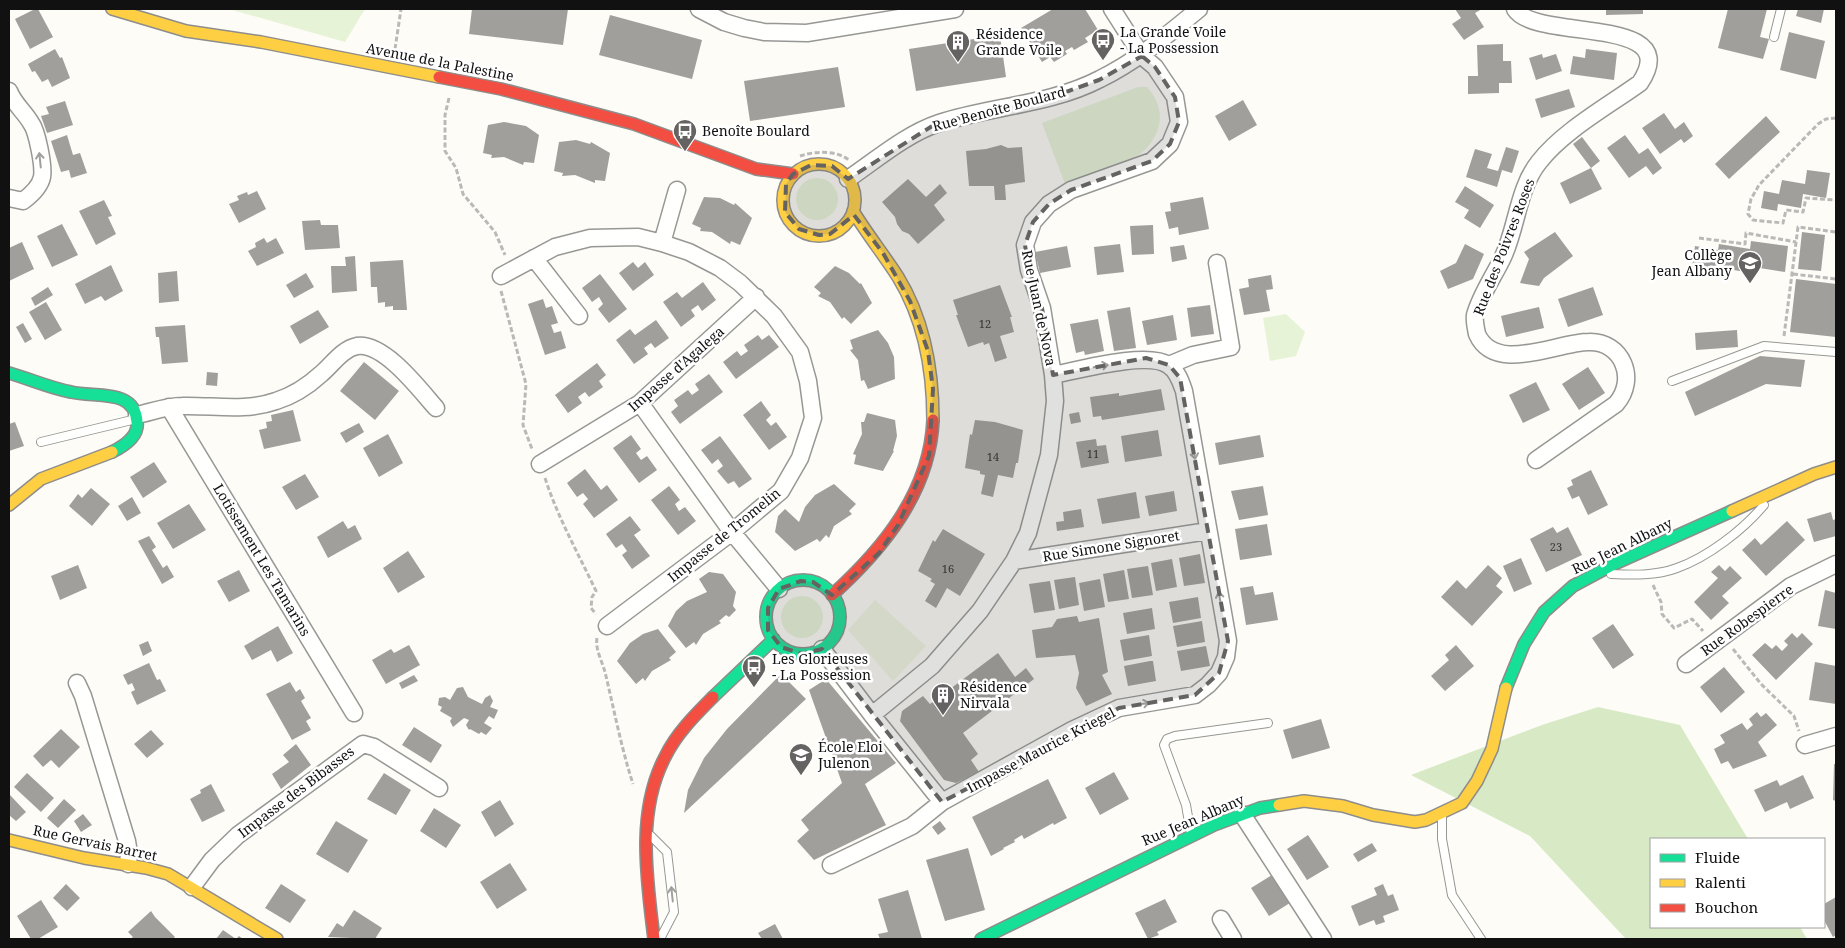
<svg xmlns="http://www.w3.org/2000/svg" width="1845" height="948" font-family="'Noto Serif',serif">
<rect width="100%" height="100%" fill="#fdfcf7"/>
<path fill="#e7f3d7" d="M229 9H365L345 42Z
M1138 87H1147C1167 109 1163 135 1140 154 1130 162 1081 178 1065 184L1042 123Z
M796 199a21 21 0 1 1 42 0a21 21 0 1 1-42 0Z
M1286 314 1305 332 1296 356 1270 361 1263 318Z
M781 617a21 21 0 1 1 42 0a21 21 0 1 1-42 0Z"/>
<path fill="#d8eac5" d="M1598 707 1680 725 1748 839H1651V927H1800L1807 939H1626L1530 836 1411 775 1542 725Z"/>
<path fill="#f0f6e1" d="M875 600 926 646 893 681 848 630Z"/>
<path fill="#a19f9c" d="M35 9H38L53 37 30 49 15 19Z
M472 9H568L563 45 469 34Z
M1053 9H1085L1098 30 1085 38 1088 42 1074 50 1072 47 1065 51 1067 54 1054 62 1050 57 1042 62 1021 28Z
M1455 9H1482L1475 13 1484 27 1464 40 1452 24 1461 18Z
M1606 9H1643V14L1606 15Z
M1728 9H1767L1760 37 1769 39 1763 59 1718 48Z
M1798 9H1824L1821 23 1796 16Z
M610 15 702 40 692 79 599 55Z
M1789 32 1825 41 1816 79 1780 70Z
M1000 35 1006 77 916 91 909 49Z
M1503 44V61H1511L1512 83H1499V93L1468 94V76H1478L1477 45Z
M55 49 60 58 62 57 70 78 52 87 48 79 42 82 35 71 32 72 28 64Z
M1586 49 1617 53 1614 80 1570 74 1573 56 1585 58Z
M1542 54 1543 58 1556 54 1562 71 1536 80 1529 58Z
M838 67 845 107 750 121 744 81Z
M1569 89 1575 107 1541 118 1535 99Z
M1243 100 1257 125 1229 141 1215 116Z
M65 101 73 125 47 133 41 116 49 114 46 107Z
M1664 113 1675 129 1684 122 1693 136 1684 143 1681 139 1660 154 1642 128Z
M1766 116 1780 132 1729 179 1715 164Z
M504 122 526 126 539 135 534 163 524 162 523 165 504 157 491 158 492 155 483 153 488 125Z
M67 135 73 155 80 153 87 173 71 178 69 170 61 172 51 141Z
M1625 135 1639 154 1648 148 1662 168 1653 175 1646 166 1629 178 1607 148Z
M1582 137 1600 161 1591 168 1573 144Z
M576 140 590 144 591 142 610 153 605 181 595 180V183L575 175 562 176 563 173 554 171 559 142Z
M1001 145 1008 148 1022 147 1025 182 1005 185 1006 200H995L994 186H969L966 151 986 149Z
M1506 147 1519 151 1512 173 1502 170 1497 187 1466 177 1475 149 1492 154 1487 168 1498 171Z
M1591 168 1602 189 1570 204 1560 183Z
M1807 170 1830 173 1826 198 1803 194 1801 208 1778 204 1777 211 1761 208 1764 191 1779 194 1782 180 1805 184Z
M908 179 926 197 940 184 947 193 934 205 945 220 918 244 909 234 902 231 897 224 895 217 882 202Z
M1465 186 1494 205 1480 228 1464 218 1469 210 1455 202Z
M257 191 266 209 239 223 229 204 239 200 237 196 247 192 248 195Z
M704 197 720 198 734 205 735 203 752 218 740 245 731 241 730 244 712 232 700 231 701 228 692 224Z
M1203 197 1209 229 1179 235 1178 227 1169 229 1165 212 1171 211 1170 203Z
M104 200 112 216 108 217 116 234 96 245 79 211Z
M320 220 321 225H338L340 248 305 250 302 221Z
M62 224 78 255 52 267 37 236Z
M1153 225 1154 254 1132 255 1130 226Z
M1555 232 1573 256 1544 278 1539 286 1520 283 1529 259 1524 252Z
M1802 232 1825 235 1821 271 1798 269Z
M264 238 267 243 276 238 284 253 257 266 248 251 256 247 255 243Z
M1751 241 1788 246 1785 272 1747 266 1746 272 1715 267V272L1692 268 1695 246 1718 250 1719 244 1750 249Z
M22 242 34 269 9 281V248Z
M1120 244 1124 272 1097 275 1094 247Z
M1465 244 1484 254 1473 279 1448 289 1440 271 1456 263Z
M1184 245 1187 259 1172 262 1170 247Z
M1067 246 1071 267 1040 273 1035 252Z
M355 256 357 291 332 293 331 266H346L345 257Z
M403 260 407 310H393V306L385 307V302L378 303 377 287H371L370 262Z
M633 262 638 268 645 262 654 275 633 291 619 273Z
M111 265 123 291 105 301 101 296 85 304 75 284Z
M835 266 849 273 860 284 861 283 872 303 851 324 844 317 842 319 830 302 818 296 821 293 814 287Z
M177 271 179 301 159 303 158 273Z
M306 273 314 287 294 298 286 285Z
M600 274 627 309 609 323 598 309 603 304 599 297 592 302 582 288Z
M1271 275 1273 289 1266 290 1270 311 1244 315 1239 289 1249 287 1248 279Z
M1796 279 1836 284V337L1790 332Z
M703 282 716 300 702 311 698 305 691 310 695 316 681 327 663 302 677 292 682 298Z
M1000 285 1012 317H1010L1014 332 1000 336 1007 358 995 362 989 343 984 345 983 342 968 347 956 315H958L953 300Z
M48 287 53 295 35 306 31 298Z
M1593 287 1603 315 1568 327 1558 299Z
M543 299 546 308 552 306 558 323 551 325 554 333 561 331 566 348 545 355 528 304Z
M46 302 62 330 45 340 29 312Z
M1210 305 1214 334 1191 337 1187 308Z
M1130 307 1136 348 1114 351 1107 311Z
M1539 307 1544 328 1506 337 1501 316Z
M318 310 329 327 300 344 290 326Z
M1173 315 1177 340 1147 345 1142 321Z
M1098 319 1104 351 1085 355 1084 351 1076 353 1070 324Z
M656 320 669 338 655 348 651 343 644 348 648 354 634 364 616 340 630 329 635 335Z
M23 323 32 339 25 343 16 327Z
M185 325 188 362 162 364 159 337H156L155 327Z
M878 330 888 343 894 357 895 379 868 389 864 380 861 381 858 360 850 350 853 349 850 340Z
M1737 330 1738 347 1696 350 1695 333Z
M758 335 762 340 769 335 779 347 736 379 723 362 737 351 741 356 748 351 744 345Z
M1760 356 1805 360 1801 387 1766 384 1695 416 1685 392Z
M364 362 399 391 375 420 340 391Z
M597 363 606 375 599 381 603 387 589 397 585 392 578 397 582 403 568 413 555 395Z
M1588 367 1605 393 1579 410 1562 384Z
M207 372 218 373 217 386 206 385Z
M709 374 723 392 680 424 671 412 678 406 674 400 688 390 692 395 699 390 695 384Z
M1536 382 1550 410 1523 423 1509 395Z
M1161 389 1165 410 1102 420 1101 416 1093 417 1090 397 1119 393V396Z
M761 401 771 415 766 420 771 426 776 422 787 437 769 450 743 415Z
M293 410 301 441 264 449 259 430 267 428 266 422 272 421 271 415Z
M1079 412 1081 422 1071 424 1069 414Z
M867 413 895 420 897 436 893 451H894L883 471 854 464 856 455 853 454 862 434 861 422H864Z
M975 420 995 422 1023 430 1018 463H1016L1013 478 998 475 993 497 981 494 985 475 980 474V471L965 468 970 434 972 435Z
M15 422 24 446 9 451V424Z
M359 423 364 432 346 443 340 433Z
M1158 430 1162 456 1125 462 1121 436Z
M388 434 403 463 379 477 363 448Z
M631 435 641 449 636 453 641 460 647 456 657 470 639 483 613 448Z
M1260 435 1264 457 1219 465 1215 443Z
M720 436 752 479 739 488 734 481 728 484 717 471 723 466 718 459 712 464 701 450Z
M1096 439 1097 446 1106 445 1109 463 1081 468 1076 442Z
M154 462 167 482 143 498 130 477Z
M585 469 601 490 607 485 618 500 594 518 583 504 588 499 583 493 577 497 567 483Z
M1591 470 1608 505 1588 515 1579 496 1572 499 1567 488 1573 485 1571 480Z
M305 474 319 497 296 510 282 487Z
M834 484 856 504 849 511 852 514 834 526 829 538 826 535 820 542 817 539 795 551 775 532 778 516 785 509 799 522 805 507 815 495Z
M669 486 680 500 675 504 679 511 685 507 696 521 678 535 651 500Z
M1263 486 1268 515 1239 520 1231 491Z
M91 488 110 504 92 526 69 506 78 494 82 498Z
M1174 491 1177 511 1149 516 1145 496Z
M1136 492 1140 518 1102 524 1097 499Z
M132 497 141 513 127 521 118 506Z
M189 504 206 530 173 549 157 523Z
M1081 509 1084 527 1057 531 1056 522 1064 521 1063 512Z
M1831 512 1833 520 1836 519V536L1814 542 1807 519Z
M630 516 641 530 634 535 650 556 632 569 622 555 627 551 622 544 616 548 606 534Z
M343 521 348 529 355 525 362 539 328 558 317 537Z
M1787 521 1805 540 1766 576 1742 550 1755 538 1761 545Z
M1267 524 1272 555 1240 560 1235 529Z
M1553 527 1557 533 1568 527 1582 555 1546 572 1530 539Z
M943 529 985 554 960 596 947 588 936 608 925 601 935 584 930 581 932 579 918 571 933 540 935 542Z
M149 536 156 547 152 550 163 568 167 565 174 577 162 584 138 541Z
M408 551 425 577 398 593 383 568Z
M1200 554 1205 583 1184 586 1179 558Z
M1521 558 1532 584 1514 592 1503 566Z
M1172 559 1177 587 1156 591 1151 563Z
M78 565 87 588 60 600 51 576Z
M1488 565 1502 578 1496 586 1503 592 1472 626 1441 597 1457 580 1466 589Z
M1719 565 1725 571 1730 566 1742 578 1722 596 1729 603 1711 620 1694 602 1718 578 1711 572Z
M1148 566 1153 595 1132 598 1127 569Z
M239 570 250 591 229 602 217 581Z
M1124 570 1129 599 1108 602 1103 574Z
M709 572 723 574 736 592 733 606 736 610 729 617 726 615 719 621 721 623 703 634 696 645 694 642 686 648 668 626 676 611 687 601 707 592 699 579Z
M1075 577 1079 605 1059 609 1054 580Z
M1100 579 1105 607 1084 611 1079 583Z
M1050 581 1055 610 1034 613 1029 584Z
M1253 586 1255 595 1273 592 1278 620 1246 625 1240 588Z
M1825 590 1836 593V629L1818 626Z
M1198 597 1201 618 1173 623 1169 602Z
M1152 608 1155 629 1127 634 1123 613Z
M1077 616 1079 622 1099 618 1108 672 1102 675 1112 694 1086 706 1076 688 1079 673 1075 655 1036 658 1032 630 1052 627 1057 619Z
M1202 621 1205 642 1177 647 1173 626Z
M1613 624 1634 655 1613 669 1592 638Z
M278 626 293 653 277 662 271 650 252 660 244 646Z
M658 629 676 652 669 658 671 660 652 671 645 681 643 678 636 684 617 661 630 643 643 634Z
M1792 633 1797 638 1802 633 1813 644 1776 680 1752 655 1765 643 1772 649 1776 645 1782 651 1788 645 1784 641Z
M1149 635 1152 656 1124 661 1120 640Z
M148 641 152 651 143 656 139 645Z
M409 645 420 665 386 684 372 660 391 649 394 653Z
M1456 645 1474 666 1445 691 1431 676 1449 660 1445 655Z
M1206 646 1210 666 1181 671 1177 651Z
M998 653 1015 677 1026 668 1034 679 963 733 978 754 971 760 979 772 956 783 944 780 900 721 902 711 923 696 930 704Z
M1150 661H1153L1156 681 1128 686 1124 666Z
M1815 662 1836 666V704L1809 700Z
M149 663 157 680 160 679 166 691 137 705 131 692 135 690 132 683 128 685 123 675Z
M1724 667 1745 692 1721 713 1700 687Z
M781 674 806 699 684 813 688 790 704 758 727 729Z
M414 675 418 681 402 689 399 683Z
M826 679 896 763 865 784 886 825 814 860 797 841 809 830 801 820 842 783 809 690Z
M290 682 296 692 300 689 305 698 301 701 311 718 306 721 311 730 292 740 266 694Z
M463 687 468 697 482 704 485 698 490 695 493 701 490 707 498 710 494 719 489 716 484 723 492 728 486 735 481 732 479 734 470 729 469 730 466 725 469 720 464 718 453 727 450 721 452 718 440 711 442 707 438 705 439 698 445 697 450 700 457 688Z
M1757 712 1761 717 1766 713 1777 725 1758 742 1767 756 1733 769 1728 761 1721 764 1714 749 1725 743 1720 735 1742 723 1747 730 1753 725 1749 719Z
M1321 719 1330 748 1292 759 1283 730Z
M414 727 442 745 431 763 402 745Z
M61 729 80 747 59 768 51 760 43 767 33 756Z
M151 730 164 744 147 758 134 744Z
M296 744 311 765 281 789 272 774 289 762 283 755Z
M1834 764H1836V801L1833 800Z
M1114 772 1129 799 1100 815 1085 788Z
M27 773 54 798 41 812 14 787Z
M384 773 411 790 396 815 367 799Z
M1803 775 1814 798 1790 809 1787 802 1765 812 1754 790 1777 780 1780 786Z
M1048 779 1067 818 1054 825 1053 823 1024 839 1022 835 1014 840 1015 842 1003 848 1004 849 991 856 972 817Z
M211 784 225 811 202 822 190 799 201 793 200 790Z
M10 795 26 812 16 821 9 815Z
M64 799 76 810 58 828 47 818Z
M500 800 514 824 495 837 481 812Z
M434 808 461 825 446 848 420 831Z
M83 814 92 825 81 832 74 821Z
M336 821 368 840 348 873 316 854Z
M940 821 946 829 938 835 932 827Z
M1308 835 1329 867 1307 880 1287 849Z
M1372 843 1377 851 1358 862 1353 854Z
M968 848 985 910 945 921 926 860Z
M510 863 527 890 497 909 480 882Z
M1275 873 1293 901 1269 916 1251 888Z
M66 884 80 898 67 911 53 898Z
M281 884 306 900 290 923 265 908Z
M1383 884 1388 896 1393 894 1399 910 1383 916 1385 922 1376 925 1374 920 1359 926 1351 906 1377 895 1374 888Z
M908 890 922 939H880L878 934 888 932 878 899Z
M1836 897V935L1833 937 1824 920V904Z
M1165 899 1177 922 1157 932 1159 935 1148 939 1135 913Z
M41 900 58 927 38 939H31L17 916Z
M354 910 382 928 375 939 328 937 337 923 343 927Z
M151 911 155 917 175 937 173 939H130L133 937 128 932Z
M775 924 783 939H762L758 933Z
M223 930 236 939 239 936 243 939H216Z"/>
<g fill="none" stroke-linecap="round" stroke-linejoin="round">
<g stroke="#979795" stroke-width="10">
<path id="lane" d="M1774 37 1781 9
M1672 381 1764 346 1836 352
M41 442 136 419
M1611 574C1632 575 1656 576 1677 568 1708 557 1743 530 1764 505
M1442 815V839L1452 895 1481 939
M1191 834 1186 805 1164 745 1167 739 1175 736 1268 723
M651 836 667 852 674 912 660 939"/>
</g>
<g stroke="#979795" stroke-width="19">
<path id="street" d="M699 9 724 22 744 28 764 32 807 33 955 9
M1515 9C1535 42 1686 14 1640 83 1608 106 1563 131 1539 162 1518 188 1517 227 1503 257 1494 276 1481 294 1475 315 1474 320 1476 329 1477 334 1495 375 1557 342 1589 342 1622 341 1638 379 1616 404L1536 460
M9 91C14 104 24 111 31 123 37 131 44 166 42 177 40 187 31 195 23 201L9 198
M848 179C876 160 906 134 939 123 991 106 1050 105 1100 79 1137 61 1167 35 1199 9
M662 243 677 190
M534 258 579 316
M501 276 555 247 590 238 638 237 662 243 689 252 720 268 740 283 774 316 800 352 808 381 813 418 800 458 781 491 732 532 607 626
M1169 365 1193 355 1231 347 1217 263
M640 403 732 532 779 589
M169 407 354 713
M137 415C151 412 167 406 182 406 213 405 245 412 276 401 292 396 309 385 321 374 332 365 342 349 357 346 384 342 420 390 436 408
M540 464 640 403 756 297
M1014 561 1208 531
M822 649 872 715 942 802
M1686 664 1791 586 1836 564
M77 683 83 696 127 841 129 853 128 864
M872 715 932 666 980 611 1014 561 1028 533 1049 455 1055 401 1053 375 1042 308 1029 270 1025 245 1033 222 1049 204 1071 190 1152 161 1170 144 1179 122 1175 97 1155 67 1142 56 1112 9
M1805 745 1836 736
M1242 814 1323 939
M831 865 912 826 942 802 1072 730 1119 708 1195 695 1208 685 1219 673 1226 657 1228 641 1184 391C1181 382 1177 370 1168 365 1148 351 1079 370 1053 375
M192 887 212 860 238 835 363 744 374 747 439 788
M1221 919 1233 939"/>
</g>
<g stroke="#8e8d8b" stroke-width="14">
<path id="fast" d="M9 373C30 379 50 388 71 392 95 398 135 388 137 422 139 436 124 446 112 452
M766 617a37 37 0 1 1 74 0a37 37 0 1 1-74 0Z
M1506 688 1524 644 1544 612 1573 586 1614 564 1732 511
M713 697 774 639
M981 939 1214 825 1260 808 1279 805"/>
</g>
<g stroke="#8e8d8b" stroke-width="14">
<path id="slow" d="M112 9 186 31 261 42 439 77
M783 200a36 36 0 1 1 72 0a36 36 0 1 1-72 0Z
M853 211C867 234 884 255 898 277 925 321 933 370 933 420
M9 505 41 479 112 452
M1732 511 1814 474 1836 467
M1279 805 1304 801 1343 806 1373 815 1415 822 1426 820 1462 803 1477 781 1492 749 1506 688
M9 840 84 858 146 868 168 874 277 939"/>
</g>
<g stroke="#8e8d8b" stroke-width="14">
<path id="jam" d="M439 77 501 89 634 124 756 169 793 174
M832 595C883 549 930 492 933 420
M654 939C647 880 636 812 665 757 676 734 695 715 713 697"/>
</g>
<path stroke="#b9b9b8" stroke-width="3" stroke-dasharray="5 2.5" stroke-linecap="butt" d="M395 49 401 9
M449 98 445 115V151L456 168 463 194 495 232 505 255
M1836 118 1826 119 1818 124 1759 185 1751 199 1748 214 1753 220 1783 223 1786 210 1803 212 1806 198 1836 200
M800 156C815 151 836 150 849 160
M1699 238 1745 244 1746 233 1796 242
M1793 274 1836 279
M501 291 526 384 523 425 532 449
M1784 336 1798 227 1836 232
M545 478C558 518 578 553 596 591L592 597 591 608 596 614
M1653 585 1661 602 1662 614 1674 628 1692 619 1703 631
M597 638C595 649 602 661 605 672 614 709 621 747 633 784
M1733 649 1761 684 1794 716 1799 731"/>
<use href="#lane" stroke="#fffffe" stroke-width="8"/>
<use href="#street" stroke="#fffffe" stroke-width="16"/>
<use href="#fast" stroke="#16e098" stroke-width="11"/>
<use href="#slow" stroke="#ffcf43" stroke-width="11"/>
<use href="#jam" stroke="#f24e42" stroke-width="11"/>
</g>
<defs><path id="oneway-shaft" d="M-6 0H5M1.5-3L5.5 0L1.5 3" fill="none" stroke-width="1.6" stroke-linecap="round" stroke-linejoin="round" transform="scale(1.25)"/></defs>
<g stroke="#a0a09f">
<use href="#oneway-shaft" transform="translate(40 160) rotate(-96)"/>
<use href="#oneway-shaft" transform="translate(1101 366) rotate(-10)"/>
<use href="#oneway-shaft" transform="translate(1194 452) rotate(80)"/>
<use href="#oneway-shaft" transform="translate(1220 599) rotate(-101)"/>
<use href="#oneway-shaft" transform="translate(1142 704) rotate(-10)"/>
<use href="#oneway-shaft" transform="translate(672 894) rotate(-96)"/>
</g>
<path fill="#646362" fill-opacity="0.2" stroke="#646362" stroke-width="4" stroke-dasharray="10 6" stroke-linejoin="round" d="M1142 56 1155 67 1175 97 1179 122 1170 144 1152 161 1071 190 1049 204 1033 222 1025 245 1029 270 1042 308 1053 375 1146 358 1169 365 1180 378 1228 641 1219 673 1195 695 1119 708 942 802 822 649 802 654 781 647 768 630V608L779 589 801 581 813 582 832 595 879 553 898 525 929 456 933 389 928 351 910 301 883 253 854 215 830 234 819 235 799 229 785 212 786 184 793 174 811 165 832 166 848 179 937 123 1055 96 1099 80Z"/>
<defs>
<g id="bus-pin" transform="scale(1.25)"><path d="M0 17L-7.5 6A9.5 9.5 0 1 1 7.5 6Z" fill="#646362" stroke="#fff"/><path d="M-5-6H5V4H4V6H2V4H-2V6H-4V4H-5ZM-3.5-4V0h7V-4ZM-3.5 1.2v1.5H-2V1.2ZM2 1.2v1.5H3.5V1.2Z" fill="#fff"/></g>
<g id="building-pin" transform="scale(1.25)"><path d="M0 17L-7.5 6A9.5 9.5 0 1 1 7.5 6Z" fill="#646362" stroke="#fff"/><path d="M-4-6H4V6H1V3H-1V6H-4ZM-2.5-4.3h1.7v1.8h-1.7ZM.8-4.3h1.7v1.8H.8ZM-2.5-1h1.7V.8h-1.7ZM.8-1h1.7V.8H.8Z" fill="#fff"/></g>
<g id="school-pin" transform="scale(1.25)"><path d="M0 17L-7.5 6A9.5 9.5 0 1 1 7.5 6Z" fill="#646362" stroke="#fff"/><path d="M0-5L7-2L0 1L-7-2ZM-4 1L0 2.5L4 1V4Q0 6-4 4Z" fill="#fff"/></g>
</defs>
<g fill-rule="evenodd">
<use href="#bus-pin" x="1103" y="40"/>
<use href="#building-pin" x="958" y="42"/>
<use href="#bus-pin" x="685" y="131"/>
<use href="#school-pin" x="1750" y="263"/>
<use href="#bus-pin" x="754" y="667"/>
<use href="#building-pin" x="943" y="695"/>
<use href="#school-pin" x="801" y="755"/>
</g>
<g text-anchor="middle" stroke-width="5" stroke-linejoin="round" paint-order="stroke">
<g font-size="11" fill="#353434">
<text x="985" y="328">12</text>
<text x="1093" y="458">11</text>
<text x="993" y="461">14</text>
<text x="1556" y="551">23</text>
<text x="948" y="573">16</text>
</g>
<g font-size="14" fill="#111" stroke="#fff" text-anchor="start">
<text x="1120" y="37">La Grande Voile<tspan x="1120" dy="16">- La Possession</tspan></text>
<text x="976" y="39">Résidence<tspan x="976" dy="16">Grande Voile</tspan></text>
<text x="702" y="136">Benoîte Boulard</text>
<text x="1732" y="260" text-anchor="end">Collège<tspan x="1732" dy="16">Jean Albany</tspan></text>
<text x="772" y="664">Les Glorieuses<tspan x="772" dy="16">- La Possession</tspan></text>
<text x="960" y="692">Résidence<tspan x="960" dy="16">Nirvala</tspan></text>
<text x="818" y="752">École Eloi<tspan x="818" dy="16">Julenon</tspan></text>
</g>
<g font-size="14" fill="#111" stroke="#fff">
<text transform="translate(440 62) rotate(11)" y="5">Avenue de la Palestine</text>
<text transform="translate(999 109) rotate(-15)" y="5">Rue Benoîte Boulard</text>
<text transform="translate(1504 247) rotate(-69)" y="5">Rue des Poivres Roses</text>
<text transform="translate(1039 308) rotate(78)" y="5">Rue Juan de Nova</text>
<text transform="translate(676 369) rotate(-41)" y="5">Impasse d'Agalega</text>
<text transform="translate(724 535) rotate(-39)" y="5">Impasse de Tromelin</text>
<text transform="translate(1111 546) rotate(-9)" y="5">Rue Simone Signoret</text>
<text transform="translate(1622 546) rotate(-26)" y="5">Rue Jean Albany</text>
<text transform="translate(262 560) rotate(59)" y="5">Lotissement Les Tamarins</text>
<text transform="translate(1747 620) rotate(-36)" y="5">Rue Robespierre</text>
<text transform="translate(1041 750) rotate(-28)" y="5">Impasse Maurice Kriegel</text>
<text transform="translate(296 792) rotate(-37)" y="5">Impasse des Bibasses</text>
<text transform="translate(1193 820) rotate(-23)" y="5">Rue Jean Albany</text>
<text transform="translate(95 843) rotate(12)" y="5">Rue Gervais Barret</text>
</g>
</g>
<rect width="1845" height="948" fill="none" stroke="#111111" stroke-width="20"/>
<rect x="1650" y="838" width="175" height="90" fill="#ffffff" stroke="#a0a0a0"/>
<rect x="1660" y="854" width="25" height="8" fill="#16e098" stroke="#a0a0a0"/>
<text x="1695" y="863" font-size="15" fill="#111111">Fluide</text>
<rect x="1660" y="879" width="25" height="8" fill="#ffcf43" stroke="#a0a0a0"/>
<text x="1695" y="888" font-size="15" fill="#111111">Ralenti</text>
<rect x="1660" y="904" width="25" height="8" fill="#f24e42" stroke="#a0a0a0"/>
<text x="1695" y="913" font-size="15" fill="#111111">Bouchon</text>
</svg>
